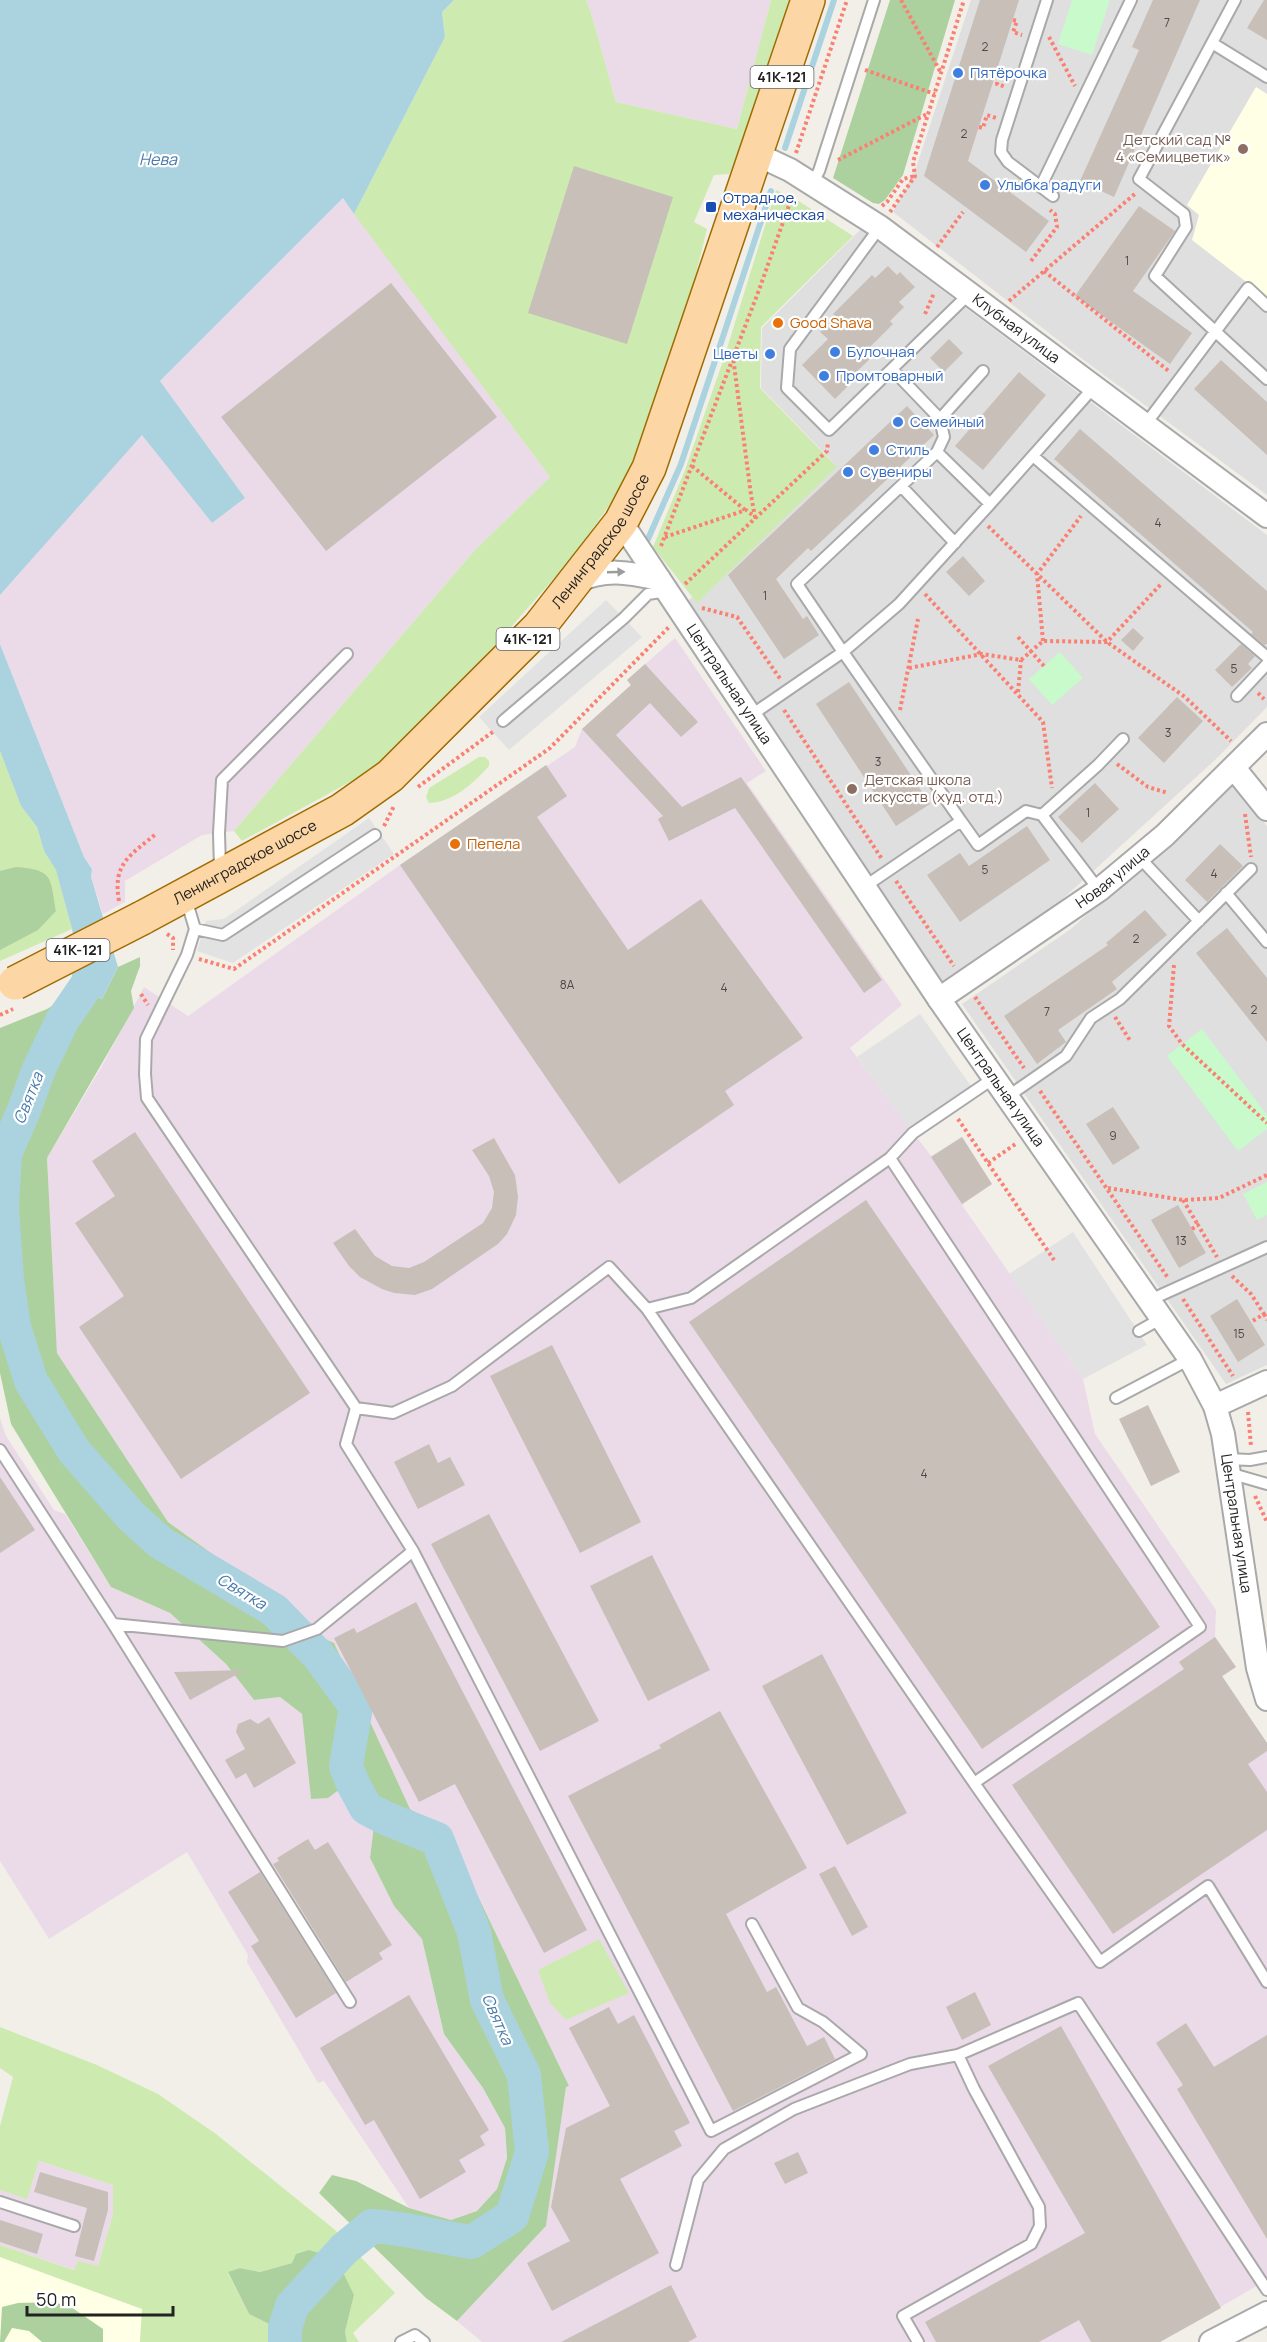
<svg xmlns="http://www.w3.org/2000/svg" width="1267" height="2342" font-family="Manrope,sans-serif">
<rect width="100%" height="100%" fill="#f2efe9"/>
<path fill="#e0dfdf" d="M971 0H1267V495L1085 361 893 212 916 168Z
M861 229 1267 535V707L1216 759 1045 915 942 981 688 601 832 461 761 388 762 328Z
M1232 782 1267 826V1365L1226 1384 962 1004 1071 929Z"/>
<path fill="#ebdbe8" d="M586 0H771L737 129 616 102 591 13Z
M343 198 550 477 475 550 234 831 202 835 125 881V902L103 914 91 877 92 868 84 857 0 644V595L142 434 212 523 245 498 160 381Z
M675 638 766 771 747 783 902 1005 850 1048 931 1156 962 1137 992 1184 962 1205 1083 1379 1095 1434 1216 1610 1215 1637 1236 1667 1222 1677 1267 1743V2280L1160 2342H482L457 2321 546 2226 566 2087 569 2086 449 1836 410 1809 334 1643 323 1638 317 1629 168 1522 57 1353 47 1158 102 1066 144 987 188 1016 400 865 575 747 582 729 631 685 627 680Z
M0 1418 6 1436 54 1510 65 1514 111 1587 170 1613 226 1664 254 1700 280 1697 302 1714 311 1799 340 1789 374 1825 370 1858 394 1906 422 1939 444 2034 483 2088 505 2128 507 2158 497 2189 477 2211 451 2220 409 2208 324 2081 318 2083 247 1962 248 1955 187 1852 49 1939 0 1861Z
M39 2161 113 2185V2214L98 2266 75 2270 0 2245V2190L27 2198Z"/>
<path fill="#ffffe5" d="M1256 87 1267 94V298L1192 240 1199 215 1187 205Z
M0 2257 142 2309 140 2342H0Z"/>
<path fill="#cdebb0" d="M454 0H586L591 13 616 102 737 129 771 0H793L749 133 729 174 714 175 694 222 707 229 689 302 641 450 616 496 571 559 497 643 379 766 242 841 234 831 475 550 550 477 354 214 445 37 442 12Z
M776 190 797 200 853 236 761 327 760 388 837 467 697 603 653 547 685 470 724 358Z
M0 751 21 806 37 827 44 851 56 869 72 929 0 961Z
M479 757H485L489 761V766C474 783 452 803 429 803L426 797 429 788Z
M599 1939 629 1993 566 2020 550 2003 538 1970Z
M0 2027 97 2065 158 2094 216 2134 334 2229 395 2293 353 2333 359 2342H347L345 2332 354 2295 292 2263 260 2272 240 2268 228 2273 249 2314 267 2323 290 2342H140L142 2309 0 2257V2245L74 2270 78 2261 98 2266 113 2214V2185L39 2161 27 2199 0 2190V2126L13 2077 0 2068Z"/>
<path fill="#add19e" d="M890 0H955L903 175 885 200 879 204 873 203 833 178Z
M16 867C54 870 50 877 56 911L38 930 0 950V871Z
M140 957V966L131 991 134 1008 47 1158 57 1353 168 1522 317 1629 323 1638 334 1643 410 1809 449 1836 569 2086 566 2087 546 2226 457 2321 426 2298 319 2193 332 2175 356 2181 409 2208 451 2220 477 2211 497 2189 507 2158 505 2128 483 2088 444 2034 422 1939 394 1906 370 1858 374 1825 340 1789 328 1798 311 1799 302 1714 280 1697 254 1700 226 1664 170 1613 111 1587 11 1424 0 1373V1028L47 1009 81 988 102 999 118 967Z
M309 2250 336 2258 354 2295 345 2332 347 2342H290L267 2323 249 2314 228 2272 240 2268 260 2272 292 2263 296 2254Z
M53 2302 71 2307 103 2329V2342H42L29 2331 12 2328 4 2342H0L2 2307 18 2303Z"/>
<path fill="#c8facc" d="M1072 0H1110L1092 55 1058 44Z
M1060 652 1083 678 1052 705 1029 679Z
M1202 1029 1267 1115V1129L1238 1151 1167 1056Z
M1267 1182V1215L1257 1220 1243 1194Z"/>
<path fill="#e2e2e2" d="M606 600 642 637 509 750 479 717Z
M369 818 394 854 233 963 197 951 206 921 224 919Z
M920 1014 971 1086 910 1129 857 1057Z
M1073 1232 1147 1345 1083 1379 1009 1274Z"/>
<path fill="#aad3df" d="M0 0H454L442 12 445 37 354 214 343 198 160 381 245 498 212 523 142 435 0 595Z
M0 644 84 857 92 869 91 877 118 967 102 999 81 988 80 968 72 929 56 870 44 851 37 827 21 806 0 751Z"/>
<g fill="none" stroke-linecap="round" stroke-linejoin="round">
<path stroke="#aad3df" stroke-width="6" d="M785 148 834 0
M648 539 681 464 771 191"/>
<path stroke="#aad3df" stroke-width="34" d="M94 945 88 983 62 1021 39 1069 24 1110 5 1154 2 1208 7 1280 14 1327 31 1381 74 1451 131 1516 161 1543 274 1610 319 1656 356 1707 346 1766 353 1784 366 1808 385 1818 437 1839 474 1932 487 2000 524 2075 532 2152 512 2216 472 2242C438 2237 406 2228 372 2226L344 2249 292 2306 285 2328V2342"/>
</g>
<path fill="#c7bfb8" d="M980 0H1019L968 161 1049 221 1026 252 924 176Z
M1153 0H1200L1114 197 1080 181 1139 50 1132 47Z
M1264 0H1267V40L1247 28Z
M574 166 673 197 627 344 528 313Z
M1139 206 1175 231 1133 291 1192 333 1170 364 1075 296Z
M888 266 897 275 900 272 915 287 899 302 904 307 890 321 893 324 868 349 874 355 851 377 854 380 835 399 802 365 828 339 820 332 835 316 833 314 872 275 875 278Z
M391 283 497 417 326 551 221 417Z
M949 339 963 353 944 372 930 358Z
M1221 360 1267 402V455L1194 389Z
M1019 372 1046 395 983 470 955 446Z
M907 406 934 435 811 551 808 548 776 579 803 619 807 616 819 635 784 659 728 575Z
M1080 429 1267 591V644L1264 645 1251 634 1253 632 1054 459Z
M963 556 985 581 969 596 946 572Z
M1133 628 1144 638 1133 651 1121 640Z
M1241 644 1255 656 1248 664 1252 668 1232 687 1215 670Z
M645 664 698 722 681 737 650 703 616 735 682 807 741 777 882 980 864 993 735 808 669 841 658 819 663 816 582 729 631 685 627 680Z
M849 682 930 804 896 826 816 704Z
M1177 697 1203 721 1164 763 1138 738Z
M546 765 567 796 537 817 628 950 701 899 803 1038 725 1091 734 1105 619 1184 400 865Z
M1095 783 1119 809 1082 843 1058 817Z
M1027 826 1050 860 960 922 927 875 960 853 969 866Z
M1220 844 1243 866 1207 902 1185 880Z
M1145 910 1167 935 1112 982 1117 989 1058 1030 1066 1042 1037 1064 1004 1016 1108 945 1106 943Z
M1227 928 1267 978V1042L1196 953Z
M1113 1107 1140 1148 1113 1165 1086 1124Z
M135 1132 310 1393 181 1479 79 1327 124 1296 75 1223 115 1196 92 1161Z
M962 1137 992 1184 962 1204 931 1157Z
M494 1138 515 1175 518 1197 516 1215 507 1234 498 1244 432 1289 415 1295 394 1293 382 1289 360 1277 349 1266 333 1243 355 1229 375 1256 392 1266 409 1268 424 1262 483 1223 492 1208 494 1192 489 1176 472 1150Z
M866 1200 1160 1627 982 1749 689 1322Z
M1178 1205 1206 1253 1179 1268 1151 1220Z
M1237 1299 1265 1345 1238 1362 1210 1316Z
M552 1345 641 1522 580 1553 490 1376Z
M1148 1405 1180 1472 1151 1486 1119 1419Z
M429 1444 438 1463 450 1457 465 1485 418 1509 394 1462Z
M0 1477 35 1530 0 1553Z
M489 1514 599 1721 540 1751 431 1544Z
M652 1555 710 1670 648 1701 590 1586Z
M416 1602 587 1930 544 1953 455 1784 419 1802 334 1638 354 1628 357 1633Z
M1215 1637 1236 1667 1222 1676 1267 1743V1751L1248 1764 1267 1792V1830L1113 1934 1012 1785 1184 1669 1179 1662Z
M822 1654 907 1813 847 1845 762 1686Z
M245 1670 190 1700 174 1672Z
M720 1711 807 1868 726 1914 767 1992 776 1987 807 2046 824 2037 835 2059 733 2111 568 1796 661 1748 659 1745Z
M269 1717 296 1763 254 1788 246 1773 236 1779 225 1760 245 1749 236 1732 238 1724 250 1719 258 1724Z
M308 1839 315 1850 328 1842 392 1945 379 1953 383 1959 346 1982 273 1864 279 1861 277 1858Z
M835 1866 868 1927 852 1936 819 1874Z
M260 1872 336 1993 296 2018 251 1946 259 1941 228 1892Z
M975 1992 991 2025 962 2040 946 2007Z
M409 1995 489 2130 480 2136 485 2145 459 2160 466 2172 420 2199 374 2120 365 2125 320 2048Z
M609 2007 618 2024 634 2015 690 2123 674 2131 682 2146 620 2179 659 2253 552 2311 527 2263 570 2241 551 2207 566 2128 610 2106 569 2028Z
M1186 2023 1214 2067 1267 2035V2239L1177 2089 1183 2085 1156 2043Z
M1061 2026 1221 2308 1160 2342H1091L1079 2320 1039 2342H936L925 2322 1085 2233 988 2066Z
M798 2152 808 2173 785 2184 774 2163Z
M40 2172 108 2192V2210L94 2261 75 2256 87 2208 34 2192Z
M0 2220 43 2234 37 2254 0 2242Z
M671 2285 697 2337 688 2342H561Z"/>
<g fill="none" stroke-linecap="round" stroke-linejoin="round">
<g stroke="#a9a9a9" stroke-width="14">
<path id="lane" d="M1047 0 1002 140 1001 152 1008 162 1053 196
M1235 0 1139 179 1184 214 1186 227 1155 276 1267 379
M1212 43 1267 77
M812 184 819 171 874 0
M1041 186 1131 0
M880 227 790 349 787 388 829 430 969 294
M940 419 983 371
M1145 425 1248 288 1267 306
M937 452 990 504 1094 387
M1033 456 1267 657
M901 486 955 543
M1237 696 1267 664
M750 716 843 652 797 584 937 452 944 437 940 419 892 369
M503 721 624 618 648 594 667 591
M1042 815 1098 765 1123 739
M961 821 978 845 1026 811 1042 815 1099 890
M1139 857 1199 921
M220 869 219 833 222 780 347 654
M864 887 961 821 843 652 899 604 990 504
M1226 893 1267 942
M186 899 195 929 187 955 146 1039 145 1074 147 1098 356 1408 393 1413 452 1386 609 1267 647 1309 691 1298 890 1158 913 1133 994 1078
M195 929 223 935 375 835
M1007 1097 1066 1056 1091 1018 1120 999 1251 869
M1150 1300 1267 1247
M647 1309 974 1783 1200 1627 890 1158
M1139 1331 1162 1318
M1116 1398 1190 1359
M0 1450 113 1624 350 2002
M1227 1459 1250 1460 1267 1457
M1229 1473 1267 1484
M413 1551 711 2131 861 2054 823 2022 798 2008 752 1924
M113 1624 283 1641 317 1629 413 1551 346 1444 356 1408
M974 1783 1100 1962 1208 1886 1267 1982
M0 2202 74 2226
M676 2265 698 2180 724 2149 794 2109 910 2064 958 2055 1078 2003 1267 2290
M401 2342 415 2335 424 2342
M918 2342 903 2316 1031 2244 1040 2226 1039 2207 974 2089 958 2055"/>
</g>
<g stroke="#a9a9a9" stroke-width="26">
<g id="street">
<path id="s1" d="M756 154 790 170 880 227 1267 516"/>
<path id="s2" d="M621 522 939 999 1190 1359 1215 1406 1223 1434 1258 1668 1267 1699"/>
<path d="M574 582C606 568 626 572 659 579"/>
<path d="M1234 768 1267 809"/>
<path id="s3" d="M939 999 1099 890 1165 835 1267 734"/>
<path d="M1215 1406 1267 1382"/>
<path d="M1211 2342 1267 2313"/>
</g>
</g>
<g stroke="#a06b00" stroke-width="36">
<g id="primary">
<path id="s4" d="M142 918 342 810 390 776 539 627 621 522 649 468 808 0"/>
</g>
</g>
<path stroke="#fa8072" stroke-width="4" stroke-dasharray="3 3" stroke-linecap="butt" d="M901 0 941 73
M1013 20 1017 21 1013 32 1022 35
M1049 37 1075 86
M865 70 935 94
M996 73 1000 75 997 84 1006 87
M979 127 983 128 987 115 996 118
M796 153 847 0
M838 160 929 113
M882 206 887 202 903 179 915 176
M890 212 915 176 913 162 964 0
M937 247 963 212
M1031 261 1057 227 1055 214 1050 210
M1044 271 1170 372
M1009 301 1136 193
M925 314 934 293
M692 466 745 510
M988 526 1107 642 1185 697 1231 741
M665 537 746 510 755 517 751 495 733 357
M661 546 759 290 793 194
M685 584 827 451 828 443
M925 594 1043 722 1052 788
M702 608 737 617 781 680
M1018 637 1044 666
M1043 641 1037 574 1081 516
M909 668 982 654 1021 660 1043 641 1107 642 1162 583
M1018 692 1021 660
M1258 693 1264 699
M784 710 882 859
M900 710 918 619
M1117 764 1148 787 1168 793
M418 787 494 731
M1245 814 1251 857
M384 826 394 806
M896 881 954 966
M119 901C112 863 131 855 157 833
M167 934 173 938V950
M199 959 234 969 550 748 669 627
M1174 965 1169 1026 1182 1044 1267 1123
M141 994 148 1005
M975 997 1024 1068
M0 1015 13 1009
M1115 1017 1131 1042
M1040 1091 1168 1278
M958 1119 1054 1260
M988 1163 1017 1143
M1108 1188 1183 1200 1219 1198 1267 1175
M1183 1200 1198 1225
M1192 1229 1198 1225 1217 1257
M1232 1276 1251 1294 1264 1314 1251 1322
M1183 1299 1233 1376
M1264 1314 1267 1320
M1248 1412 1251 1446
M1255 1496 1267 1522"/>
<use href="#lane" stroke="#fff" stroke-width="10"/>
<use href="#street" stroke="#fff" stroke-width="22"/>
<use href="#primary" stroke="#fcd6a4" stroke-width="33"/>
<g stroke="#a06b00" stroke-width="36" stroke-linecap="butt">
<path id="primary-bridge" d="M15 983 142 918"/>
</g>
<use href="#primary-bridge" stroke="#fcd6a4" stroke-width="33"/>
</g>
<defs><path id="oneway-solid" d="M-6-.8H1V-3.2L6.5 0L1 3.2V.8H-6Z" transform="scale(1.5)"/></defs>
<use fill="#9c9c9c" href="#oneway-solid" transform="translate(616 572) rotate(-2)"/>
<g fill="#3f7fe0" stroke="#fff" stroke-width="2">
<circle cx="958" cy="73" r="6"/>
<circle cx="985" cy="185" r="6"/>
<circle cx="835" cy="352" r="6"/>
<circle cx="770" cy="354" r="6"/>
<circle cx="824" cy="376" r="6"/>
<circle cx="898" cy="422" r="6"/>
<circle cx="874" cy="450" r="6"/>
<circle cx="848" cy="472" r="6"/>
</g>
<g fill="#8d6e63" stroke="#fff" stroke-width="2">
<circle cx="1243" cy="149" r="6"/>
<circle cx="852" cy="789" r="6"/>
</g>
<rect fill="#1a4fb4" stroke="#fff" stroke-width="2" x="705" y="201" width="12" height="12" rx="3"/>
<g fill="#e8710a" stroke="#fff" stroke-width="2">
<circle cx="778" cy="323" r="6"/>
<circle cx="455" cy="844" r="6"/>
</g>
<g text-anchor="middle" stroke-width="4.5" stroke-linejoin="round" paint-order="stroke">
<g font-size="12" fill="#4b4948">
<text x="1167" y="27">7</text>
<text x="985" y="51">2</text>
<text x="964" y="138">2</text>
<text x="1127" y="265">1</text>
<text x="1158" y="527">4</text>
<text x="765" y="600">1</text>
<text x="1234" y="673">5</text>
<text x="1168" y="737">3</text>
<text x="878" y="766">3</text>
<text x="1088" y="817">1</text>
<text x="985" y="874">5</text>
<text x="1214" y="878">4</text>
<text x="1136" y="943">2</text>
<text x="567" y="989">8А</text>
<text x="724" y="992">4</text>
<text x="1254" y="1014">2</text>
<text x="1047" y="1016">7</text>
<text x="1113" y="1140">9</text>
<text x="1181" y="1245">13</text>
<text x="1239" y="1338">15</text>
<text x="924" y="1478">4</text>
</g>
<g fill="#fff" stroke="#646464" stroke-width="1.5">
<rect x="750.5" y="66" width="63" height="22" rx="4.5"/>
<rect x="496.5" y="628" width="63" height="22" rx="4.5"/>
<rect x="46.5" y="939" width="63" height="22" rx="4.5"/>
</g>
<g font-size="14" font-weight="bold" fill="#222">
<text x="782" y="82">41К-121</text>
<text x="528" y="644">41К-121</text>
<text x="78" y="955">41К-121</text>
</g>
<g font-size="15" fill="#366cbe" stroke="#fff" text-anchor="start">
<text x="970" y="78">Пятёрочка</text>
<text x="997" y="190">Улыбка радуги</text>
<text x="847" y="357">Булочная</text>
<text x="758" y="359" text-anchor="end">Цветы</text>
<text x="836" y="381">Промтоварный</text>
<text x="910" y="427">Семейный</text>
<text x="886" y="455">Стиль</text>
<text x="860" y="477">Сувениры</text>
</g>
<g font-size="15" fill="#785e54" stroke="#fff" text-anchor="end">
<text x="1231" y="145">Детский сад №<tspan x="1231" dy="17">4 «Семицветик»</tspan></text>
<text x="864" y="785" text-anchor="start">Детская школа<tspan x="864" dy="17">искусств (худ. отд.)</tspan></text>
</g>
<g font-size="15" fill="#164399" stroke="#fff" text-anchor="start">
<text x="723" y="203">Отрадное,<tspan x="723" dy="17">механическая</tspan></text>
</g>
<g font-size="15" fill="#c56008" stroke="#fff" text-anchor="start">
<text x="790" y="328">Good Shava</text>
<text x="467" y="849">Пепела</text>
</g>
<g font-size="15" fill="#222" stroke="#fff">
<text dy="5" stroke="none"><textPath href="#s1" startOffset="314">Клубная улица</textPath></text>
<text dy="5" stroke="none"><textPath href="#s4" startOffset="603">Ленинградское шоссе</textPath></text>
<text dy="5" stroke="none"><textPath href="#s2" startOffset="195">Центральная улица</textPath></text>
<text dy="5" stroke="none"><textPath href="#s4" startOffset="117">Ленинградское шоссе</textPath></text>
<text dy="5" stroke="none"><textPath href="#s3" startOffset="212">Новая улица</textPath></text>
<text dy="5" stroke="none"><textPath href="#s2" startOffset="681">Центральная улица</textPath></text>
<text dy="5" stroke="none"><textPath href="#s2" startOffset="1185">Центральная улица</textPath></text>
</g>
<g font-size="16" font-style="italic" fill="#4a7aab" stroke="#fff">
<text x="158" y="165">Нева</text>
<text transform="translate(28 1098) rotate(-68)" y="6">Святка</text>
<text transform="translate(242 1591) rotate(31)" y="6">Святка</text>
<text transform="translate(498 2019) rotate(66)" y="6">Святка</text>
</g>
</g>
<path d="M27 2306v9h146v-9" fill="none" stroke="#222222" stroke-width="3"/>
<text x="36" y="2306" font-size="18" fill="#222222" stroke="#ffffff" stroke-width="4.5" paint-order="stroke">50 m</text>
</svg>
